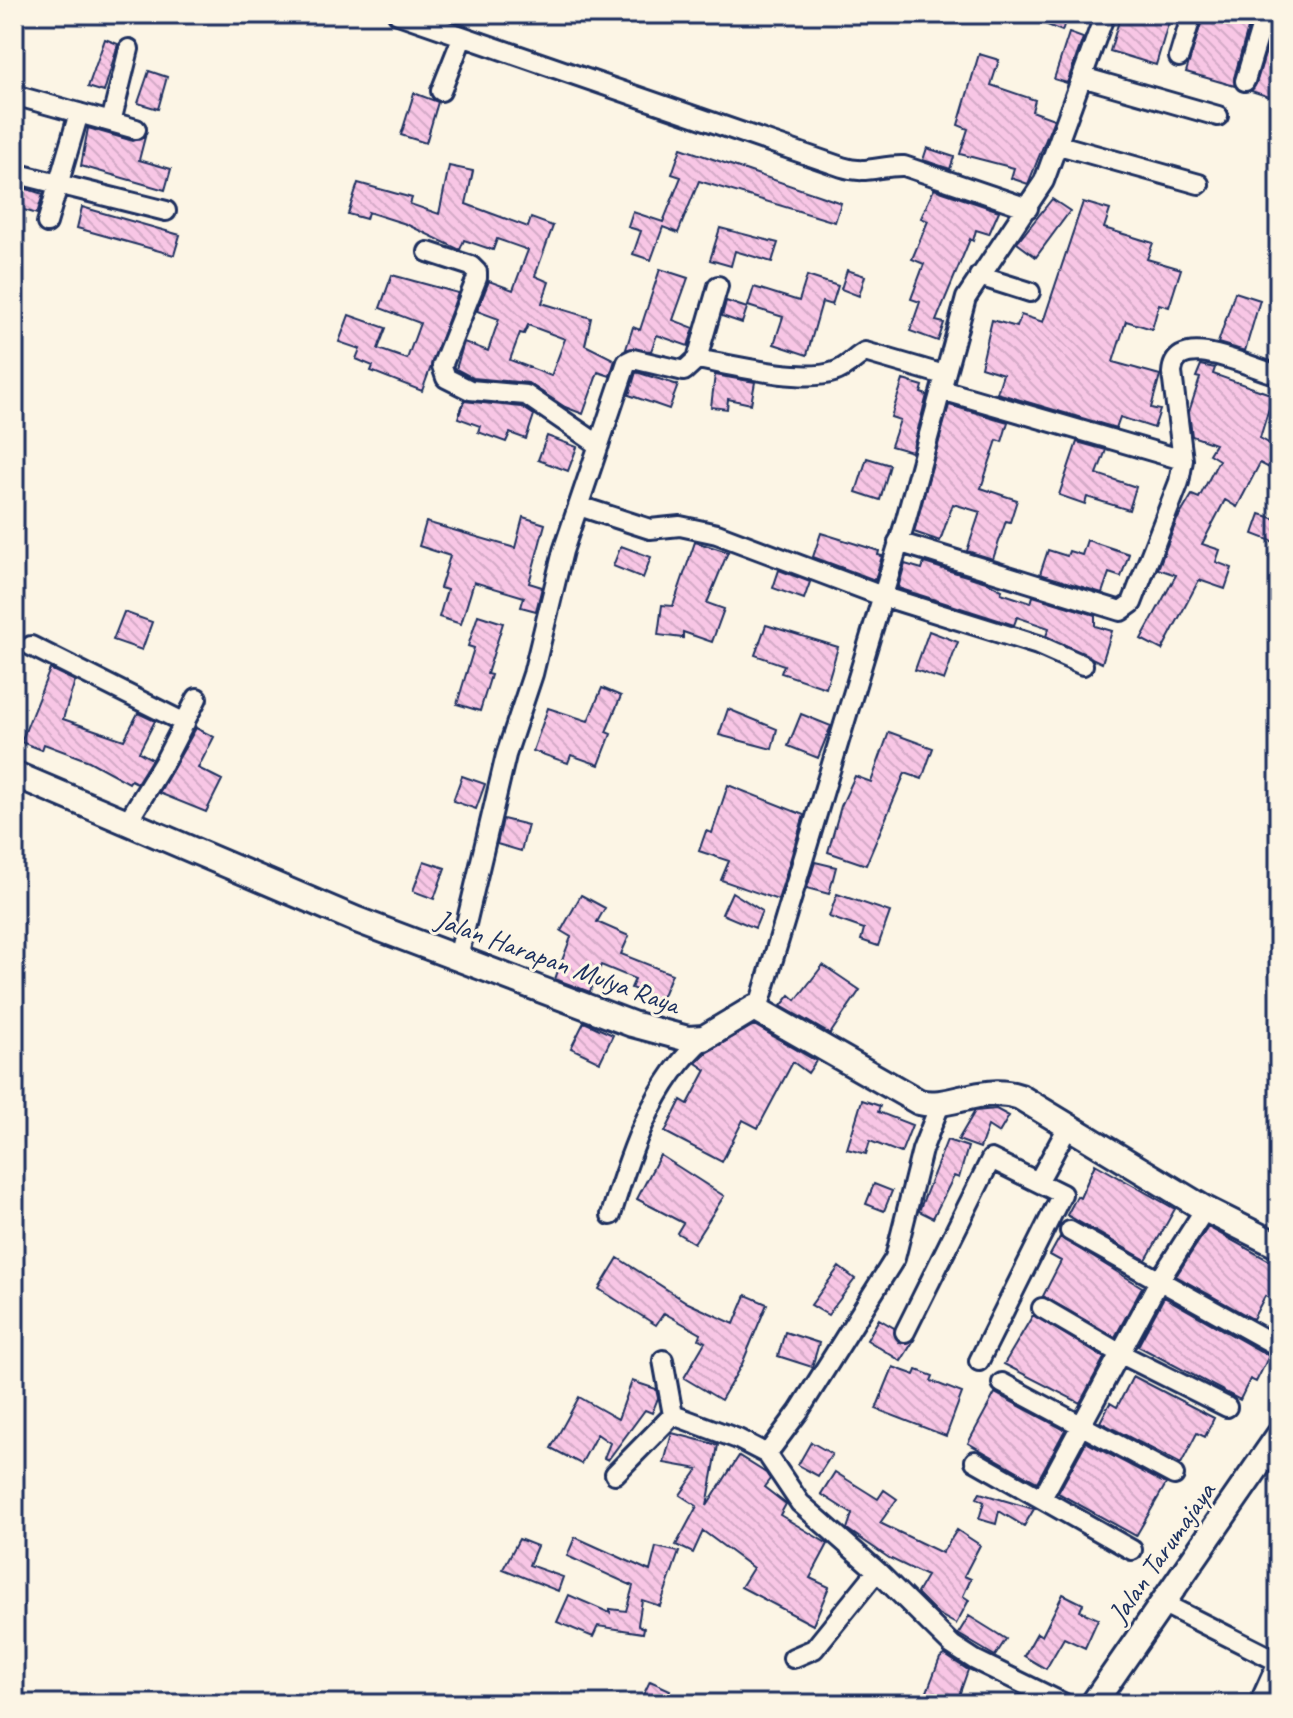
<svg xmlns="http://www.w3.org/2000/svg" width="1293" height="1718" font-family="Caveat,sans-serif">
<defs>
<pattern id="building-back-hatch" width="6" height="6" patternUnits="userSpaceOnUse" patternTransform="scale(2)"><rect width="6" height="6" fill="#f8c6e5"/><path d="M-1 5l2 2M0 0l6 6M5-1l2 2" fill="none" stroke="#d4aac7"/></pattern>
</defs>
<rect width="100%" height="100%" fill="#fcf5e5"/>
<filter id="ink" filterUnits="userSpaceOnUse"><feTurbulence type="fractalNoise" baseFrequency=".0125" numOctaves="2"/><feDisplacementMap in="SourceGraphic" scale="16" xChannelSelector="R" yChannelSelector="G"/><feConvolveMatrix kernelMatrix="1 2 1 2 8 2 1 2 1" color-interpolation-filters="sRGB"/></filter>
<g filter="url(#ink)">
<path fill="url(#building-back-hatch)" stroke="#1b2f5e" stroke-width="2" fill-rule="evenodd" d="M1020 14H1068L1062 31Z
M1121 14H1171L1156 65 1110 51Z
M1204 14H1252L1234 78 1235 86 1186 72Z
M1277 14 1279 90 1276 99 1251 91 1256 84Z
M1069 33 1083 38 1067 83 1054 79Z
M105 39 118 44 104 92 88 87Z
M979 54 999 60 991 85 1035 100 1032 111 1054 119 1028 184 1011 178 1014 168 960 154 968 129 958 125Z
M149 71 167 77 158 109 138 103Z
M414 93 438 102 426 143 401 135Z
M88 128 133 141 145 137 139 160 171 169 165 190 81 166Z
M681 148 841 203 835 222 699 181 678 233 663 227 651 260 633 254 641 231 628 227 633 212 663 222 681 177 672 174Z
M927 148 954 157 950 169 923 160Z
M449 166 473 171 466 204 528 227 531 218 553 226 535 276 549 282 542 303 591 318 585 345 615 360 610 376 598 372 583 414 565 407 528 383 473 378 456 369 464 342 488 351 499 319 477 311 489 281 513 290 528 250 497 239 493 250 464 240 460 250 406 224 368 212 366 219 348 214 358 183 412 198 410 204 439 214ZM528 325 565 339 551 376 510 360 520 333 524 334Z
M14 185 43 194 37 214 14 207Z
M934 189 999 211 989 234 976 230 973 241 970 239 936 321 944 323 938 341 910 331 920 302 911 299 924 264 912 259 928 221 921 218Z
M1052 199 1070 211 1036 257 1017 243Z
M1083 202 1110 210 1104 228 1153 243 1147 259 1181 269 1169 307 1159 304 1152 329 1126 321 1113 362 1160 375 1151 408 1160 410 1154 428 1120 417 1116 428 997 393 1003 374 981 367 992 320 1017 327 1021 315 1043 322Z
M82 207 180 235 174 255 77 228Z
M720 228 778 243 772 262 735 251 731 266 710 260Z
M660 269 688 278 673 320 694 328 688 346 657 335 651 351 626 349 633 327 640 330Z
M847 270 865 276 859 296 841 289Z
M392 275 458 293 422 391 371 371 373 366 356 359 360 349 339 342 349 315 386 328 378 349 407 359 420 323 380 308Z
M807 276 838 286 832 305 822 302 807 355 774 344 783 317 748 306 754 287 799 301Z
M1235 292 1260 300 1245 351 1218 343Z
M726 301 747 308 742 323 722 316Z
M1201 365 1215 368 1213 374 1273 395 1260 438 1279 449V473L1260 463 1237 507 1225 500 1202 544 1220 550 1216 562 1232 568 1225 589 1199 580 1162 650 1141 639 1176 575 1158 569 1177 520 1192 495 1199 498 1219 460 1209 454 1215 444 1192 436 1189 412 1200 378 1196 377Z
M636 372 678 385 669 409 629 395Z
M715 375 755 382 751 404 728 399 727 409 711 407Z
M903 380 923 386 921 393 927 395 912 452 891 446 900 420 891 417Z
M464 401 522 407 534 415 526 439 510 433 506 442 478 432 480 426 458 418Z
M949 405 1008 422 1002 442 997 440 981 488 1017 500 1010 522 1006 521 993 559 967 551 980 512 953 504 940 541 914 532Z
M547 436 577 447 568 471 538 460Z
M1077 442 1106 450 1097 474 1136 487 1129 510 1087 497 1085 504 1059 495Z
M867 458 890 465 880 500 856 492Z
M1260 514 1279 520 1274 542 1253 534Z
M523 517 545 524 529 583 542 587 536 611 521 607 524 597 474 582 461 624 439 617 447 590 440 588 450 556 419 546 426 522 515 548Z
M821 533 879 551 878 555 882 556 875 580 813 557Z
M1087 540 1129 554 1121 577 1109 573 1102 593 1040 574 1048 550 1067 556 1069 551 1082 555Z
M695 542 728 552 707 603 724 609 712 642 683 632V638L658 635 662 605 673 606Z
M621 546 651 557 643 578 613 566Z
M924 563 986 582 1002 590 1001 593 1031 603 1033 596 1095 615V626L1112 631 1102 663 1046 636 1049 628 1017 617 1014 625 898 588 905 564 922 569Z
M779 570 810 582 804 599 773 588Z
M124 612 152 622 142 650 113 640Z
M478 615 503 623 487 674 491 675 480 711 457 704 474 648 468 646Z
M766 625 838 647 826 688 781 673 784 665 755 655Z
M929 631 958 642 944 680 915 670Z
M50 669 75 681 63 719 124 740 138 713 155 721 139 752 152 759 137 783 131 780 129 783 89 761 44 744 42 750 21 742Z
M602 688 621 696 606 732 611 734 599 765 571 755 568 763 533 751 548 708 588 721Z
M728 709 777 729 772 749 719 735Z
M801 714 831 726 818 758 788 746Z
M196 728 214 737 198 768 222 780 206 812 159 793Z
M889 732 933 748 922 779 905 773 866 865 828 852 841 806 855 776 871 782Z
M462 776 485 784 476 809 453 801Z
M728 785 804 815 778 900 721 880 729 861 699 851 706 831 712 833Z
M503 819 528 825 521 851 497 844Z
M424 861 445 868 434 899 413 891Z
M815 862 836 867 829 894 807 888Z
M732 892 762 911 755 928 722 914Z
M837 894 890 912 878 946 861 940 864 929 829 917Z
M581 895 605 908 597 922 629 936 621 954 672 974 661 1000 631 988 635 979 601 965 590 992 555 979 571 937 561 931Z
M823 965 860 990 830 1034 781 1006 790 995 796 1000Z
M584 1022 613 1035 600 1062 571 1048Z
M754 1025 816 1061 808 1073 793 1062 758 1128 743 1120 722 1162 665 1132 681 1100 688 1104 706 1070 696 1063 706 1053Z
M862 1100 880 1106 878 1112 912 1125 901 1153 870 1141 866 1154 847 1149Z
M996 1109 1009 1116 999 1133 988 1126 980 1148 958 1140 975 1111Z
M947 1140 968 1147 959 1178 954 1176 933 1218 919 1211Z
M660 1155 724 1196 694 1243 677 1233 683 1223 637 1199Z
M1095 1164 1175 1209 1146 1260 1067 1215 1077 1196 1080 1198Z
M874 1184 892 1191 884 1211 866 1204Z
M1208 1227 1279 1266V1304L1265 1296 1253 1319 1176 1276Z
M1060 1237 1142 1287 1115 1337 1043 1296 1061 1261 1050 1255Z
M618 1258 688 1303 734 1324 746 1295 767 1304 742 1364 721 1400 684 1378 705 1342 699 1339 701 1334 664 1313 656 1325 599 1289Z
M839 1267 855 1279 828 1315 811 1305Z
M1164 1297 1269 1356 1256 1382 1250 1379 1240 1400 1138 1346Z
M1033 1315 1104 1358 1080 1403 1004 1364Z
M879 1319 894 1328 899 1342 914 1340 901 1361 867 1340Z
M785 1332 819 1343 812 1367 778 1356Z
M893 1367 915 1375 917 1370 933 1376 931 1381 962 1393 946 1436 876 1409Z
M1133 1376 1214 1418 1205 1437 1197 1433 1181 1464 1100 1422 1110 1403 1117 1407Z
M632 1381 656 1389 658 1398 652 1413 645 1410 608 1460 604 1458 610 1443 597 1434 581 1464 551 1448 579 1397 618 1419Z
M995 1393 1065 1430 1037 1482 968 1443Z
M672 1433 718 1445 707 1506 739 1456 766 1473 770 1479 764 1487 786 1504 780 1515 828 1544 810 1578 829 1587 813 1625 741 1587 753 1568 703 1531 693 1553 676 1545 697 1506 680 1495 698 1469 664 1463Z
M811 1442 832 1454 818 1476 798 1465Z
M1086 1442 1166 1484 1136 1536 1058 1493Z
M835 1472 878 1499 884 1490 897 1499 880 1523 942 1553 957 1530 980 1545 964 1576 971 1579 963 1596 969 1600 956 1624 938 1614 917 1593 927 1576 889 1558 847 1529 852 1514 821 1494Z
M980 1493 1003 1500 1034 1509 1024 1526 999 1511 996 1524 979 1519 984 1502 977 1498Z
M575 1537 650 1571 656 1547 679 1552 660 1606 642 1600 638 1625 644 1628 643 1633 598 1626 593 1637 557 1622 569 1595 610 1613V1609L626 1611 633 1586 567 1556Z
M519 1539 537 1546 529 1565 563 1577 558 1591 503 1569Z
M1063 1594 1083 1604 1080 1611 1098 1619 1085 1648 1064 1638 1046 1669 1024 1656 1037 1633 1042 1636Z
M969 1616 1006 1639 995 1656 958 1634Z
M945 1655 968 1670 956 1704 925 1697 940 1658Z
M650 1681 670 1690 664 1704H639Z"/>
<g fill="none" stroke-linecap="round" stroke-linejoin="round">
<g stroke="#1b2f5e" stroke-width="24">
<path id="street" d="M398 14 842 167C866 175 880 165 904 166L1028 208
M1179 57 1192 14
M1082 77 1218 116
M1245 81 1265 14
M441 91 462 38
M14 95 136 129
M111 122 129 49
M1059 145 1199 184
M14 173 166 211
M47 223 79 113
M428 252 471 266 477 272V278L442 366 446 378 470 390 526 395 599 445
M979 276 1030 292
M697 359 718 286
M1183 460 1172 373C1175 328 1252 369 1279 375
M579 506 650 529 680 526 717 534 882 596 1038 645 1083 665
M898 542 1121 611 1132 603 1179 482 1183 460 942 390
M31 646 185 723
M128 821 164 762 197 698
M458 958 506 755 533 674 563 551 627 362 633 359 684 371 697 359C731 365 802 383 834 372 847 368 854 358 865 352L944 375
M758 1009 906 519 966 298 1044 181 1105 14
M1038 1182 1069 1125
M611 1215C630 1153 653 1082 704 1038
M1070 1231 1279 1347
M1042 1308 1121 1354 1227 1407
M905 1332 991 1159 1062 1194 979 1361
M663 1360 673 1415 738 1439 767 1454 799 1411 895 1258 922 1150 941 1102
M1002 1383 1174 1475
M767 1454 800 1503 877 1571 952 1645 975 1660 1065 1704
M975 1461 1132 1550
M615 1474 673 1415
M1042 1498 1159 1281 1205 1209
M1162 1603 1279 1662
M793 1658 814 1649 877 1571
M1259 1704 1278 1662"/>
</g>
<g stroke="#1b2f5e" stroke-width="30">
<path id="secondary" d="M14 774 357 920 632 1024 688 1039 704 1038 754 1008 919 1102C948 1110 982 1084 1020 1097L1205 1209 1279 1246
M1093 1704 1279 1435"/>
</g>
<use href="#street" stroke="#fcf5e5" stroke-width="18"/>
<use href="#secondary" stroke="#fcf5e5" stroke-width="24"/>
</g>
</g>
<g text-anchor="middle" stroke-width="6" stroke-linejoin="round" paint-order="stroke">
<g font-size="28" fill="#1b2f5e" stroke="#fcf5e5">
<text transform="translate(558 961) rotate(20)" y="10">Jalan Harapan Mulya Raya</text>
<text transform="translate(1161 1552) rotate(-55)" y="10">Jalan Tarumajaya</text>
</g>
</g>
<rect width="1293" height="1718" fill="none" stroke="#fcf5e5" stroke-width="48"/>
<rect x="24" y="24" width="1245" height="1670" fill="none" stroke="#1b2f5e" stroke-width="3" filter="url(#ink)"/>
</svg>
